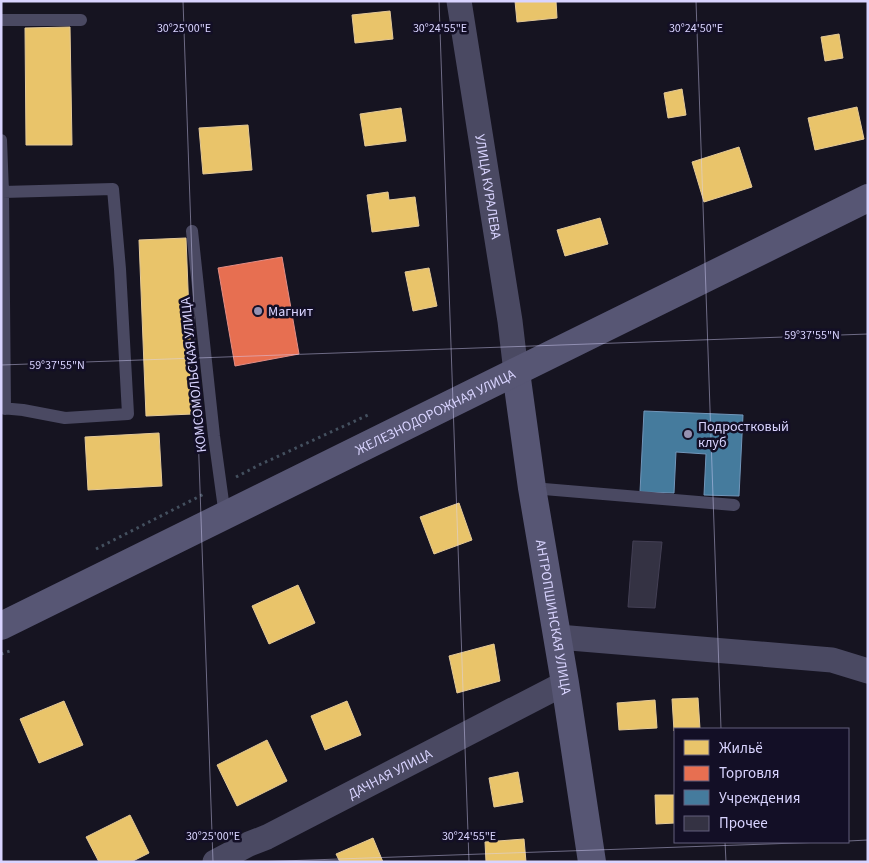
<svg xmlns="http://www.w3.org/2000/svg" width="869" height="863" font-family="'Source Sans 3',sans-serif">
<rect width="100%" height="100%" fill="#161421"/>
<path fill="#e9c46a" stroke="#e4c997" d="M515 1H556L557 18 517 22Z
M390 11 393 39 355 43 352 15Z
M70 27 72 145H26L25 28Z
M839 34 843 58 825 61 821 37Z
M682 89 686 115 668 118 664 93Z
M857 107 864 139 815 150 808 118Z
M401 108 406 141 365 146 360 114Z
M248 125 252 170 203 174 199 128Z
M739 147 752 187 704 202 692 162Z
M388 192 389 200 415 197 419 226 372 232 367 195Z
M600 218 608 244 565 256 557 230Z
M186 238 193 414 146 416 139 240Z
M429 268 437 306 413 311 405 272Z
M159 433 162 486 88 490 85 437Z
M459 503 472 540 434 554 420 517Z
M298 585 315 623 269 644 252 606Z
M494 644 500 681 457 693 449 656Z
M698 698 700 729H675L674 731 672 699Z
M655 700 657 728 619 730 617 703Z
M64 701 83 745 39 763 20 719Z
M347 701 361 735 325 750 311 716Z
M267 740 287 781 237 806 217 765Z
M518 772 523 802 494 807 489 778Z
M655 795H675V823L656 824Z
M130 815 149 853 131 862H99L86 837Z
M373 838 383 862H340L336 854Z
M524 839 526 862H486L485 842Z"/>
<path fill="#e76f51" stroke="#e38d85" d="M282 257 299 354 235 366 218 268Z"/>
<path fill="#457b9d" stroke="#7196ba" d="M644 411 743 415 739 496 704 495 706 454 676 452 674 493 640 492Z"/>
<path fill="#343243" stroke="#433f54" d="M633 541 662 542 655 608 628 607Z"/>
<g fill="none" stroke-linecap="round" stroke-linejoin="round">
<path stroke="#44505f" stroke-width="3" stroke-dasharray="2.5 4" stroke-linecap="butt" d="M236 477 259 465 368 415
M96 549 206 493
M1 654 10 651"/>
<path stroke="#4a4962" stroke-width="12" d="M1 20H81
M1 140 3 192 113 189 120 269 128 414 65 418 23 410 1 408
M1 192H3L5 409
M192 231 214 436 225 516
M532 488 734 505"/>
<g stroke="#4a4962" stroke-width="25">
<path id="s1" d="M459 1 510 321 516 372"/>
<path d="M558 637 832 660 868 671"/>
<path id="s2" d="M215 862 249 844 267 837 565 683"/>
</g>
<g stroke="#575674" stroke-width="28">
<path id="s3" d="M516 372 532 488 565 683 592 862"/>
<path id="s4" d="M1 626 868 198"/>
</g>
</g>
<path fill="none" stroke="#d9d4ff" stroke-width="1" stroke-opacity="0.45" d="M183 1 213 862M439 1 469 862M696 1 721 729M1 365 868 334M848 841 868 840M725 842 726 862M253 862 825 842"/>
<g fill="#9591b1" stroke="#130f26" stroke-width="2">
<circle cx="258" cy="311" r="5"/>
<circle cx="688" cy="434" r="5"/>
</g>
<g text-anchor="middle" stroke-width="5" stroke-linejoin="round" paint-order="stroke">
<g font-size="14" fill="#d9d4ff" stroke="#130f26">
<text dy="5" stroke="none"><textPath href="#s1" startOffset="188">УЛИЦА КУРАЛЕВА</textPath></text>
<text transform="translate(193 375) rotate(-96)" y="5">КОМСОМОЛЬСКАЯ УЛИЦА</text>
<text dy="5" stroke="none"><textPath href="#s4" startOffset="484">ЖЕЛЕЗНОДОРОЖНАЯ УЛИЦА</textPath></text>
<text dy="5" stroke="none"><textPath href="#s3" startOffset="248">АНТРОПШИНСКАЯ УЛИЦА</textPath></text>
<text dy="5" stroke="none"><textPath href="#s2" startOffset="196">ДАЧНАЯ УЛИЦА</textPath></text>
</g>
<g font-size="14" fill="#d9d4ff" stroke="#130f26" text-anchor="start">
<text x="268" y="316">Магнит</text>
<text x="698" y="431">Подростковый<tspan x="698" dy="16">клуб</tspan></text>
</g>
</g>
<g font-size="12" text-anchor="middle" fill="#d9d4ff" stroke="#130f26" stroke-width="5" stroke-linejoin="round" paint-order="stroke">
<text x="184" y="32">30°25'00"E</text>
<text x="440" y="32">30°24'55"E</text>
<text x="696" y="32">30°24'50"E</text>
<text x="812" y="339">59°37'55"N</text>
<text x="57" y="369">59°37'55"N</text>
<text x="213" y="840">30°25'00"E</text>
<text x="469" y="840">30°24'55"E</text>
</g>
<rect width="869" height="863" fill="none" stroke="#d9d4ff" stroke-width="5"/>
<rect x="674" y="728" width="175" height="115" fill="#130f26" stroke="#625e7d"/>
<rect x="684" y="740" width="25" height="15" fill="#e9c46a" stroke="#625e7d"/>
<text x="719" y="753" font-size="15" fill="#d9d4ff">Жильё</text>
<rect x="684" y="766" width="25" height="15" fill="#e76f51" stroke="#625e7d"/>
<text x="719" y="778" font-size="15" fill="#d9d4ff">Торговля</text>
<rect x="684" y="790" width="25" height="15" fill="#457b9d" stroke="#625e7d"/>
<text x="719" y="803" font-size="15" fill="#d9d4ff">Учреждения</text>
<rect x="684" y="816" width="25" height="15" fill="#343243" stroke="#625e7d"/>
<text x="719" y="828" font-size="15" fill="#d9d4ff">Прочее</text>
</svg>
